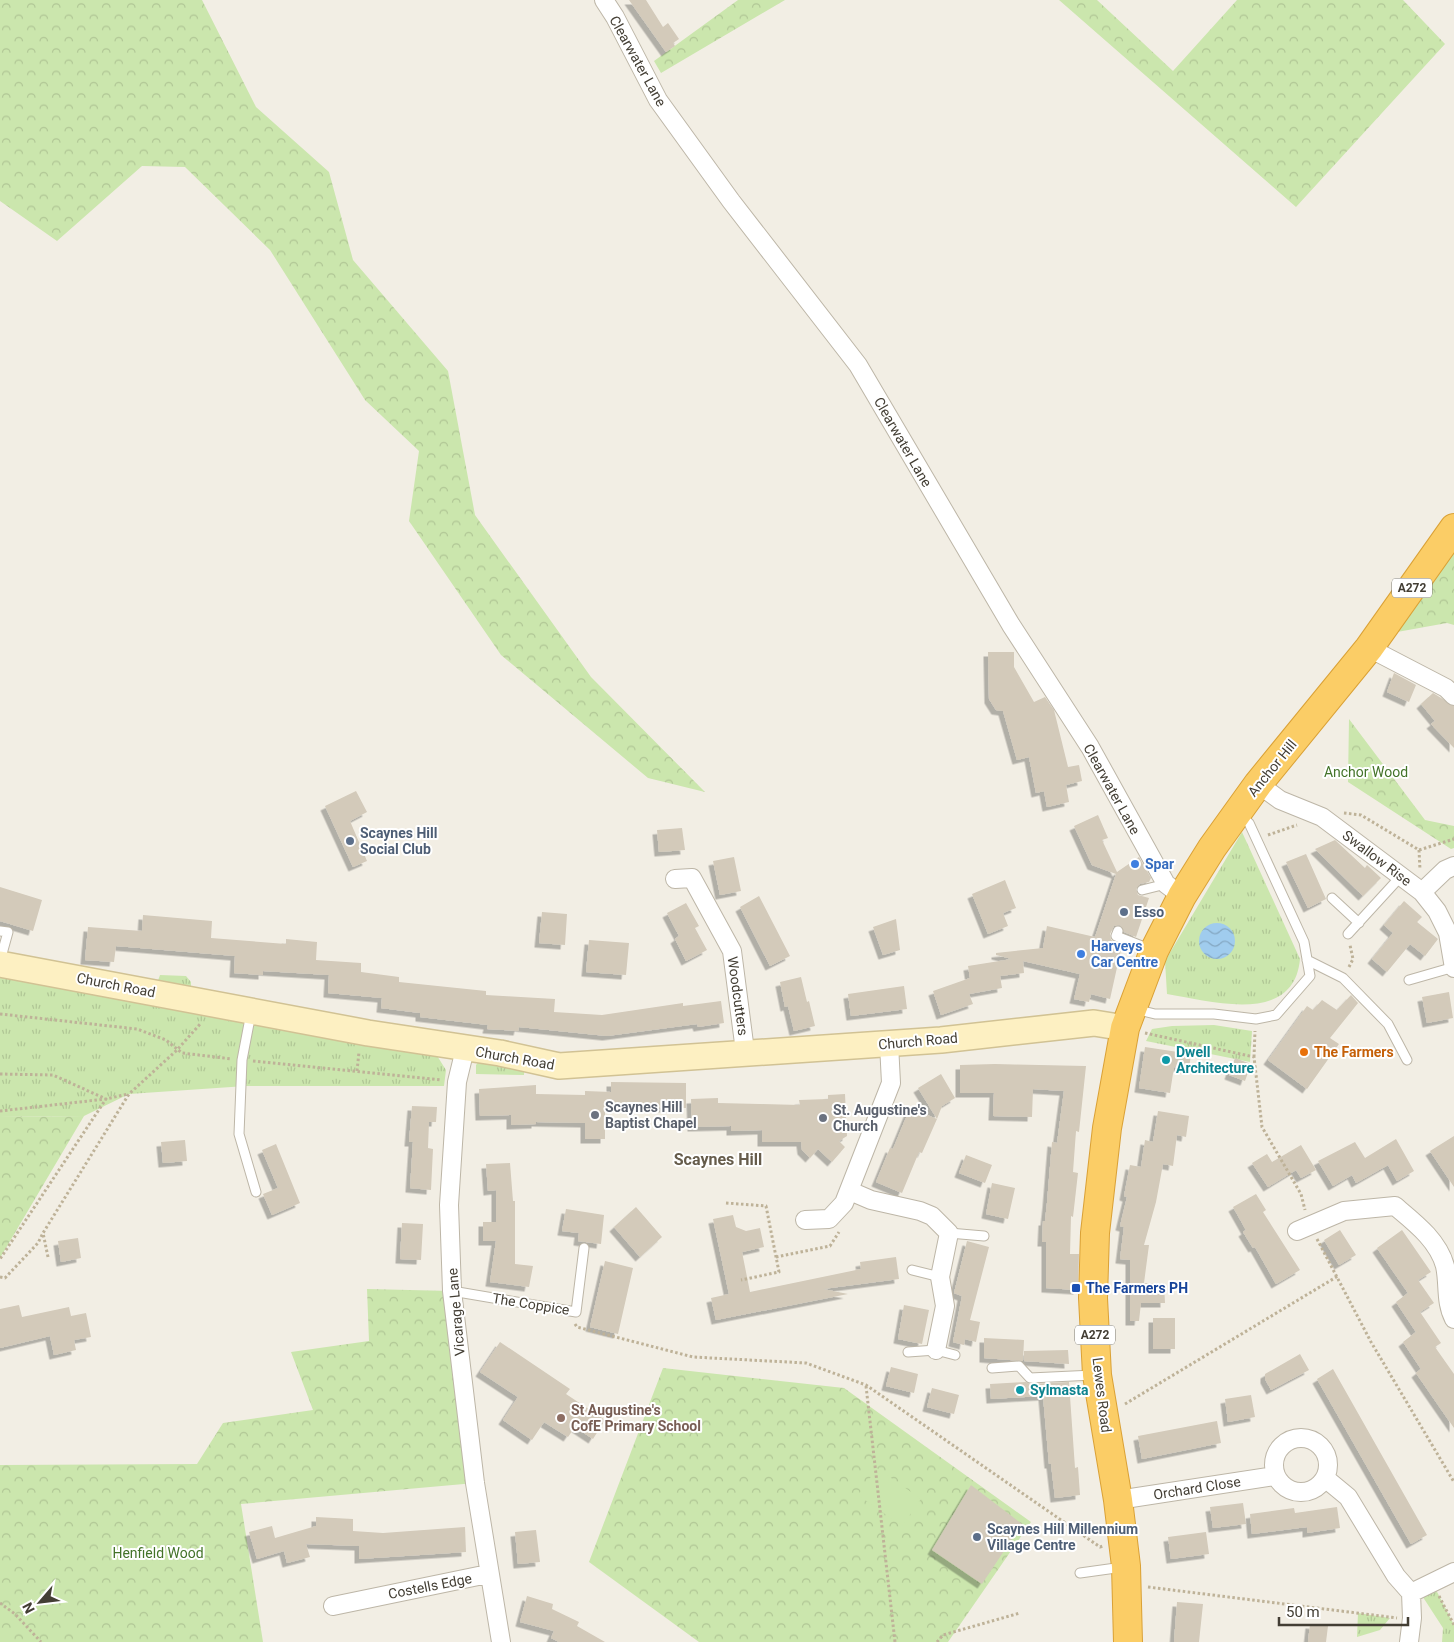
<svg xmlns="http://www.w3.org/2000/svg" width="1454" height="1642" font-family="Roboto,sans-serif">
<defs>
<pattern id="grass-tufts" width="24" height="20" patternUnits="userSpaceOnUse" patternTransform="scale(1.25)"><rect width="24" height="20" fill="#cbe6ad"/><path d="M3 7l-1-3M5 7V3M7 7l1-3M15 17l-1-3M17 17v-4M19 17l1-3" fill="none" stroke="#b0c695"/></pattern>
<pattern id="forest-crowns" width="20" height="18" patternUnits="userSpaceOnUse" patternTransform="scale(1.25)"><rect width="20" height="18" fill="#cbe6ad"/><path d="M2 6a3 3 0 1 1 6 0M12 15a3 3 0 1 1 6 0" fill="none" stroke="#b0c695"/></pattern>
<pattern id="water-waves" width="16" height="10" patternUnits="userSpaceOnUse" patternTransform="scale(1.25)"><rect width="16" height="10" fill="#a0ccee"/><path d="M0 5q4-4 8 0t8 0" fill="none" stroke="#84a7c2"/></pattern>
<filter id="shadow"><feDropShadow dx="-4.5" dy="4.5" stdDeviation="0" flood-color="#0004"/></filter>
</defs>
<rect width="100%" height="100%" fill="#f2eee4"/>
<path fill="url(#grass-tufts)" d="M1242 832 1300 959C1294 1026 1211 1001 1167 994L1165 961Z
M0 964 429 1043 446 1070 444 1086H246L129 1094 84 1116 0 1117Z
M160 975 186 976 191 982V989L156 986Z
M1214 1025 1252 1031 1250 1062 1146 1041 1152 1029 1172 1026Z
M525 1058 524 1075 476 1074V1065L481 1059Z
M1433 1584 1454 1625V1642H1442L1443 1628 1419 1591Z
M1358 1613 1390 1618 1380 1630 1357 1637Z"/>
<path fill="url(#forest-crowns)" d="M0 0H202L256 107 329 172 353 260 448 371 475 515 591 677 705 792 648 778 501 655 409 521 419 451 365 400 270 250 185 167 142 166 57 241 0 201Z
M738 0H785L661 73 654 61Z
M1059 0H1097L1173 71 1237 0H1403L1445 44 1296 207Z
M1454 532V625L1447 623 1386 634Z
M1349 719 1425 820 1454 826V848L1451 849 1348 782Z
M84 1116 0 1258V1117Z
M367 1289 452 1291 475 1483 241 1504 263 1642H0V1465L197 1464 223 1423 313 1410 291 1352 369 1341Z
M663 1368 844 1388 1031 1522 948 1642H699L589 1562Z"/>
<path fill="#cbe6ad" d="M877 1468 921 1499 902 1526 858 1495Z"/>
<path fill="url(#water-waves)" d="M1199 941a18 18 0 1 1 36 0a18 18 0 1 1-36 0Z"/>
<path fill="#d3caba" filter="url(#shadow)" d="M629 0H646L663 27 668 23 679 39 673 43 675 46 666 52Z
M988 652H1014V667L1034 702 1045 697 1054 710 1068 767 1079 765 1082 781 1066 785 1069 802 1047 807 1044 791 1036 793 1029 757 1017 760 1003 711 996 710 989 699Z
M1394 673 1416 685 1409 702 1387 692Z
M1433 693 1454 706V748L1431 724 1435 721 1421 704Z
M356 791 367 812 350 821 367 861 353 867 325 806Z
M1098 815 1108 838 1102 840 1117 872 1139 857 1151 878 1149 882 1140 884 1136 889 1138 895 1149 898 1136 937 1124 932 1120 925 1114 926 1110 934 1111 940 1122 945 1110 999 1091 994 1089 1002 1074 999 1080 974 1023 961 1024 973 1000 976 1002 988 969 994 973 1004 941 1015 933 991 970 978 968 966 1012 959 996 955V953L1043 948 1047 926 1095 937 1116 874 1092 865 1074 826Z
M682 828 685 850 659 852 657 830Z
M1335 840 1365 868 1367 865 1381 878 1363 896 1315 849Z
M1306 854 1326 899 1308 908 1286 862Z
M734 857 741 891 720 895 713 861Z
M1005 880 1016 908 1003 913 1008 926 988 934 972 894Z
M0 887 42 900 33 931 0 921Z
M759 896 790 956 770 966 740 907Z
M1404 901 1422 917 1417 922 1438 939 1425 956 1410 944 1387 972 1372 959 1393 933 1384 925Z
M686 903 699 926 695 928 707 950 686 961 675 939 679 936 667 913Z
M542 912 567 914 565 945 539 943Z
M143 915 212 921 211 938 286 944V939L317 942 316 960 361 963V972L399 977V982L486 991V995L555 999 554 1012 602 1015 683 1003V1006L721 1001 724 1023 698 1027 697 1024 607 1036 519 1027 518 1031 487 1029 488 1025 420 1017V1013L381 1008 382 998 328 993 329 975 263 971V975L234 973 235 956 116 946 114 962 85 960 88 927 142 931Z
M896 919 900 950 883 955 873 927Z
M589 940 629 943 626 975 586 972Z
M801 977 807 1002 809 1001 815 1026 794 1031 788 1006 785 1007 780 982Z
M904 986 907 1009 851 1016 848 994Z
M1449 992 1453 1018 1427 1023 1422 997Z
M1351 995 1358 1003 1330 1038 1339 1044 1307 1089 1268 1060 1307 1006 1313 1010 1322 1000 1337 1010Z
M1145 1047 1191 1054 1189 1069 1174 1067 1170 1093 1139 1088Z
M1235 1058 1251 1064 1245 1081 1229 1075Z
M995 1064 1086 1066 1079 1132 1076 1131 1073 1172 1078 1173 1073 1217 1071 1216 1070 1254H1079L1078 1290 1046 1288V1242H1042L1043 1221H1045L1047 1203 1052 1142 1057 1143 1064 1091 1033 1089 1032 1117 993 1116 994 1093H960V1065Z
M941 1074 955 1098 942 1106 937 1119 918 1088Z
M611 1082 686 1083V1108L605 1107V1139H585V1123L536 1122V1124L511 1125V1115L480 1116 479 1089 536 1085V1094L585 1095V1091L611 1092Z
M845 1094 847 1136 839 1141 845 1147 832 1162 818 1149 810 1158 802 1150 801 1142H762V1130L731 1131V1126L692 1127 691 1099 718 1098V1103L800 1105 799 1100 828 1099V1095Z
M412 1106 437 1107 436 1122H429L428 1148 433 1149 431 1190 410 1188 413 1142H409Z
M910 1108 937 1119 922 1153 919 1152 902 1193 876 1182 890 1148 893 1149Z
M1158 1111 1189 1116 1186 1137 1177 1135 1173 1166 1163 1164 1156 1202 1144 1245H1149L1144 1283H1164L1165 1303H1141L1139 1321H1130V1260L1120 1259 1124 1227 1120 1226 1127 1197 1124 1196 1130 1165 1141 1167 1145 1140 1153 1142Z
M1454 1136V1187L1430 1151Z
M1396 1139 1414 1171 1397 1181 1388 1165 1356 1183 1352 1175 1333 1186 1318 1161 1355 1142 1365 1158Z
M185 1140 187 1161 163 1163 161 1142Z
M276 1144 300 1203 272 1215 263 1194 278 1188 262 1150Z
M1301 1145 1316 1170 1301 1178 1296 1170 1268 1187 1252 1163 1267 1154 1272 1162Z
M966 1155 992 1165 985 1183 959 1173Z
M510 1163 513 1201H515V1264L533 1266 529 1287 490 1282 496 1241H483V1222H496V1190L488 1191 486 1164Z
M992 1183 1015 1188 1008 1219 986 1214Z
M1256 1194 1266 1210 1263 1212 1300 1270 1276 1284 1255 1247 1253 1248 1243 1232 1246 1230 1233 1207Z
M636 1207 662 1237 640 1257 614 1227Z
M566 1209 604 1215 601 1244 578 1241 579 1233 562 1231Z
M733 1215 736 1227 746 1231 760 1228 764 1247 742 1252 750 1292 861 1269 860 1262 896 1257 899 1279 823 1289 848 1294 716 1320 711 1298 729 1294 713 1219Z
M402 1223 423 1224 421 1260 400 1259Z
M1340 1230 1356 1255 1339 1265 1324 1240Z
M1402 1230 1431 1272 1418 1280 1434 1303 1420 1312 1441 1343 1435 1347 1454 1374V1428L1416 1373 1421 1369 1403 1342 1416 1332 1396 1302 1408 1293 1377 1248Z
M78 1238 81 1258 61 1262 58 1241Z
M967 1241 989 1247 970 1320 980 1322 976 1342 965 1339 964 1345 953 1342 962 1296 954 1293Z
M605 1261 633 1268 618 1334 590 1327Z
M19 1305 22 1317 69 1307 71 1316 86 1313 91 1337 74 1340 76 1350 54 1355 50 1336 0 1348V1309Z
M904 1305 929 1310 922 1344 898 1339Z
M1153 1318H1175V1349H1153Z
M984 1338 1024 1340 1023 1361 984 1358Z
M500 1342 570 1389 566 1394 605 1420 593 1439 575 1427 568 1437 544 1422 532 1440 503 1420 518 1397 480 1372Z
M1068 1350 1069 1364 1024 1361V1351Z
M1300 1354 1309 1370 1271 1390 1265 1379V1374Z
M891 1367 918 1374 914 1393 886 1386Z
M1333 1369 1427 1535 1411 1544 1317 1379Z
M1026 1382 1030 1384 1069 1382 1075 1468 1078 1467 1080 1495 1055 1498 1051 1464H1049L1043 1396 991 1399 990 1384Z
M932 1388 959 1395 954 1414 927 1407Z
M1251 1395 1255 1417 1228 1422 1225 1399Z
M1217 1421 1221 1443 1142 1459 1138 1436Z
M971 1485 1022 1524 982 1584 932 1550Z
M1243 1503 1246 1524 1213 1528 1210 1507Z
M1337 1507 1340 1528 1307 1533V1527L1252 1534 1250 1514 1294 1508 1295 1513Z
M316 1517 353 1519V1531L383 1533 465 1527 466 1552 359 1559V1546L306 1544 310 1557 287 1563 284 1551 257 1559 249 1532 272 1526 275 1538 316 1526Z
M536 1530 540 1562 518 1564 515 1532Z
M1206 1532 1209 1554 1171 1559 1168 1537Z
M527 1596 553 1604 552 1609 579 1622 577 1626 605 1642H559L551 1638 554 1631 520 1622Z
M1177 1602 1203 1604 1199 1642H1174Z
M1310 1624 1328 1626 1326 1642H1308Z"/>
<g fill="none" stroke-linecap="round" stroke-linejoin="round">
<g stroke="#bdb6a7" stroke-width="11">
<path id="lane" d="M1142 890 1166 884
M1332 898 1359 923
M0 931 8 932 0 961
M1118 931 1116 936 1152 950
M1348 934 1402 875
M1307 960 1343 978 1388 1024 1407 1060
M1409 980 1454 967
M1135 1009 1155 1014H1214L1256 1019 1276 1015 1310 976 1304 942 1249 823 1240 815
M251 1013 242 1060 239 1134 256 1192
M949 1233 984 1236
M912 1270 940 1277
M452 1291 576 1312 584 1248
M908 1352 936 1350 955 1355
M992 1368 1019 1366 1030 1378 1094 1375
M1080 1573 1123 1567"/>
</g>
<g stroke="#bdb6a7" stroke-width="20">
<path id="street" d="M604 0 615 17 658 100 731 201 858 365 1011 625 1090 747 1166 884 1182 896
M1369 648 1446 688 1454 696
M1258 784 1280 800 1322 817 1422 892 1437 911 1448 933 1454 968
M675 879 692 878 732 951 745 1051
M1422 892 1445 870 1454 866
M465 1049 457 1082 449 1205 452 1291 475 1483 501 1642
M850 1191 871 1200 920 1211 932 1216 949 1233 940 1277 945 1306 936 1350
M805 1220 829 1219 844 1203 891 1083 889 1044
M1297 1231 1344 1211 1395 1206C1414 1222 1438 1240 1445 1266 1449 1284 1445 1302 1454 1319
M1274 1465a27 27 0 1 1 54 0a27 27 0 1 1-54 0Z
M1325 1478 1348 1497 1396 1576 1411 1593 1454 1572
M1118 1500 1275 1476
M333 1606 488 1574
M1409 1642 1412 1618 1411 1593"/>
</g>
<g stroke="#d1c294" stroke-width="28">
<path id="secondary" d="M0 964 368 1033 500 1053 559 1066 941 1040 1094 1023 1125 1028"/>
</g>
<g stroke="#daa136" stroke-width="30">
<path id="highway" d="M1128 1642 1126 1566 1118 1500 1097 1375 1093 1298 1095 1233 1107 1128 1125 1028 1154 951 1182 896 1212 848 1258 784 1369 648 1454 528"/>
</g>
<path stroke="#beb298" stroke-width="3" stroke-dasharray="2.5 2.5" stroke-linecap="butt" d="M1344 813 1361 815 1419 850 1454 839
M1268 835 1297 825
M1419 850 1420 870
M1349 967 1353 959 1350 945
M0 1014 137 1029 166 1040 182 1053 232 1059
M1145 1033 1254 1057 1262 1127 1301 1194 1305 1210
M1254 1057 1255 1031
M253 1061 441 1080
M357 1071 359 1052
M0 1074 53 1075 106 1099 0 1259
M0 1111 106 1099 128 1094
M726 1203 766 1206 779 1272 741 1280
M1317 1239 1371 1342 1454 1482
M48 1257 43 1233 129 1094 177 1050 201 1023
M776 1257 830 1246 839 1232
M0 1277 5 1278 38 1243 43 1233
M575 1324 577 1327 693 1357 806 1363 866 1385 1100 1547 1103 1546
M866 1386 895 1642
M1125 1404 1338 1276
M1148 1587 1397 1618
M1439 1596 1454 1625
M0 1603 15 1614 41 1642
M937 1642 943 1635 1020 1613"/>
<use href="#lane" stroke="#fff" stroke-width="9"/>
<use href="#street" stroke="#fff" stroke-width="18"/>
<use href="#secondary" stroke="#fdf0c2" stroke-width="25"/>
<use href="#highway" stroke="#fbcd66" stroke-width="28"/>
</g>
<g fill="#5c6f8a" stroke="#fff" stroke-width="2">
<circle cx="350" cy="841" r="5"/>
<circle cx="1124" cy="912" r="5"/>
<circle cx="977" cy="1537" r="5"/>
</g>
<g fill="#3f7fe0" stroke="#fff" stroke-width="2">
<circle cx="1135" cy="864" r="5"/>
<circle cx="1081" cy="954" r="5"/>
</g>
<circle fill="#e8710a" stroke="#fff" stroke-width="2" cx="1304" cy="1052" r="5"/>
<g fill="#0f9aa8" stroke="#fff" stroke-width="2">
<circle cx="1166" cy="1060" r="5"/>
<circle cx="1020" cy="1390" r="5"/>
</g>
<g fill="#6b7280" stroke="#fff" stroke-width="2">
<circle cx="595" cy="1115" r="5"/>
<circle cx="823" cy="1118" r="5"/>
</g>
<rect fill="#1a4fb4" stroke="#fff" stroke-width="2" x="1071" y="1283" width="10" height="10" rx="2.5"/>
<circle fill="#8d6e63" stroke="#fff" stroke-width="2" cx="561" cy="1418" r="5"/>
<g text-anchor="middle" stroke-width="4" stroke-linejoin="round" paint-order="stroke">
<g fill="#fff" stroke="#7b7871" stroke-width="1">
<rect x="1392" y="578.5" width="40" height="19" rx="4"/>
<rect x="1075" y="1325.5" width="40" height="19" rx="4"/>
</g>
<g font-size="12" font-weight="bold" fill="#433e34">
<text x="1412" y="592">A272</text>
<text x="1095" y="1339">A272</text>
</g>
<g font-size="14" fill="#433e34" stroke="#fff">
<text transform="translate(638 61) rotate(61)" y="5">Clearwater Lane</text>
<text transform="translate(903 442) rotate(60)" y="5">Clearwater Lane</text>
<text transform="translate(1272 768) rotate(-51)" y="5">Anchor Hill</text>
<text transform="translate(1112 789) rotate(61)" y="5">Clearwater Lane</text>
<text transform="translate(1377 858) rotate(37)" y="5">Swallow Rise</text>
<text transform="translate(116 985) rotate(11)" y="5">Church Road</text>
<text transform="translate(738 996) rotate(82)" y="5">Woodcutters</text>
<text transform="translate(918 1041) rotate(-5)" y="5">Church Road</text>
<text transform="translate(515 1058) rotate(10)" y="5">Church Road</text>
<text transform="translate(531 1304) rotate(9)" y="5">The Coppice</text>
<text transform="translate(456 1312) rotate(-95)" y="5">Vicarage Lane</text>
<text transform="translate(1102 1395) rotate(83)" y="5">Lewes Road</text>
<text transform="translate(1197 1488) rotate(-9)" y="5">Orchard Close</text>
<text transform="translate(430 1586) rotate(-11)" y="5">Costells Edge</text>
</g>
<g font-size="14" fill="#437329" stroke="#fff">
<text x="1366" y="777">Anchor Wood</text>
<text x="158" y="1558">Henfield Wood</text>
</g>
<g font-size="14" font-weight="bold" fill="#4e5e75" stroke="#fff" text-anchor="start">
<text x="360" y="838">Scaynes Hill<tspan x="360" dy="16">Social Club</tspan></text>
<text x="1134" y="917">Esso</text>
<text x="987" y="1534">Scaynes Hill Millennium<tspan x="987" dy="16">Village Centre</tspan></text>
</g>
<g font-size="14" font-weight="bold" fill="#366cbe" stroke="#fff" text-anchor="start">
<text x="1145" y="869">Spar</text>
<text x="1091" y="951">Harveys<tspan x="1091" dy="16">Car Centre</tspan></text>
</g>
<g font-size="14" font-weight="bold" fill="#0d838f" stroke="#fff" text-anchor="start">
<text x="1176" y="1057">Dwell<tspan x="1176" dy="16">Architecture</tspan></text>
<text x="1030" y="1395">Sylmasta</text>
</g>
<g font-size="14" font-weight="bold" fill="#c56008" stroke="#fff" text-anchor="start">
<text x="1314" y="1057">The Farmers</text>
</g>
<g font-size="14" font-weight="bold" fill="#5b616d" stroke="#fff" text-anchor="start">
<text x="605" y="1112">Scaynes Hill<tspan x="605" dy="16">Baptist Chapel</tspan></text>
<text x="833" y="1115">St. Augustine's<tspan x="833" dy="16">Church</tspan></text>
</g>
<g font-size="14" font-weight="bold" fill="#164399" stroke="#fff" text-anchor="start">
<text x="1086" y="1293">The Farmers PH</text>
</g>
<g font-size="14" font-weight="bold" fill="#785e54" stroke="#fff" text-anchor="start">
<text x="571" y="1415">St Augustine's<tspan x="571" dy="16">CofE Primary School</tspan></text>
</g>
<g font-size="16" font-weight="bold" fill="#665c4b" stroke="#fff">
<text x="718" y="1165">Scaynes Hill</text>
</g>
</g>
<g transform="translate(40 1602) rotate(242)" stroke="#ffffff" stroke-width="4" paint-order="stroke">
<path d="M0-4L9 19L0 12L-9 19Z" fill="#433e34"/>
<text y="-8" font-size="14" font-weight="bold" text-anchor="middle" fill="#433e34">N</text>
</g>
<path d="M1279 1617v8h129v-8" fill="none" stroke="#433e34" stroke-width="2.5"/>
<text x="1286" y="1617" font-size="15" fill="#433e34" stroke="#ffffff" stroke-width="4" paint-order="stroke">50 m</text>
</svg>
